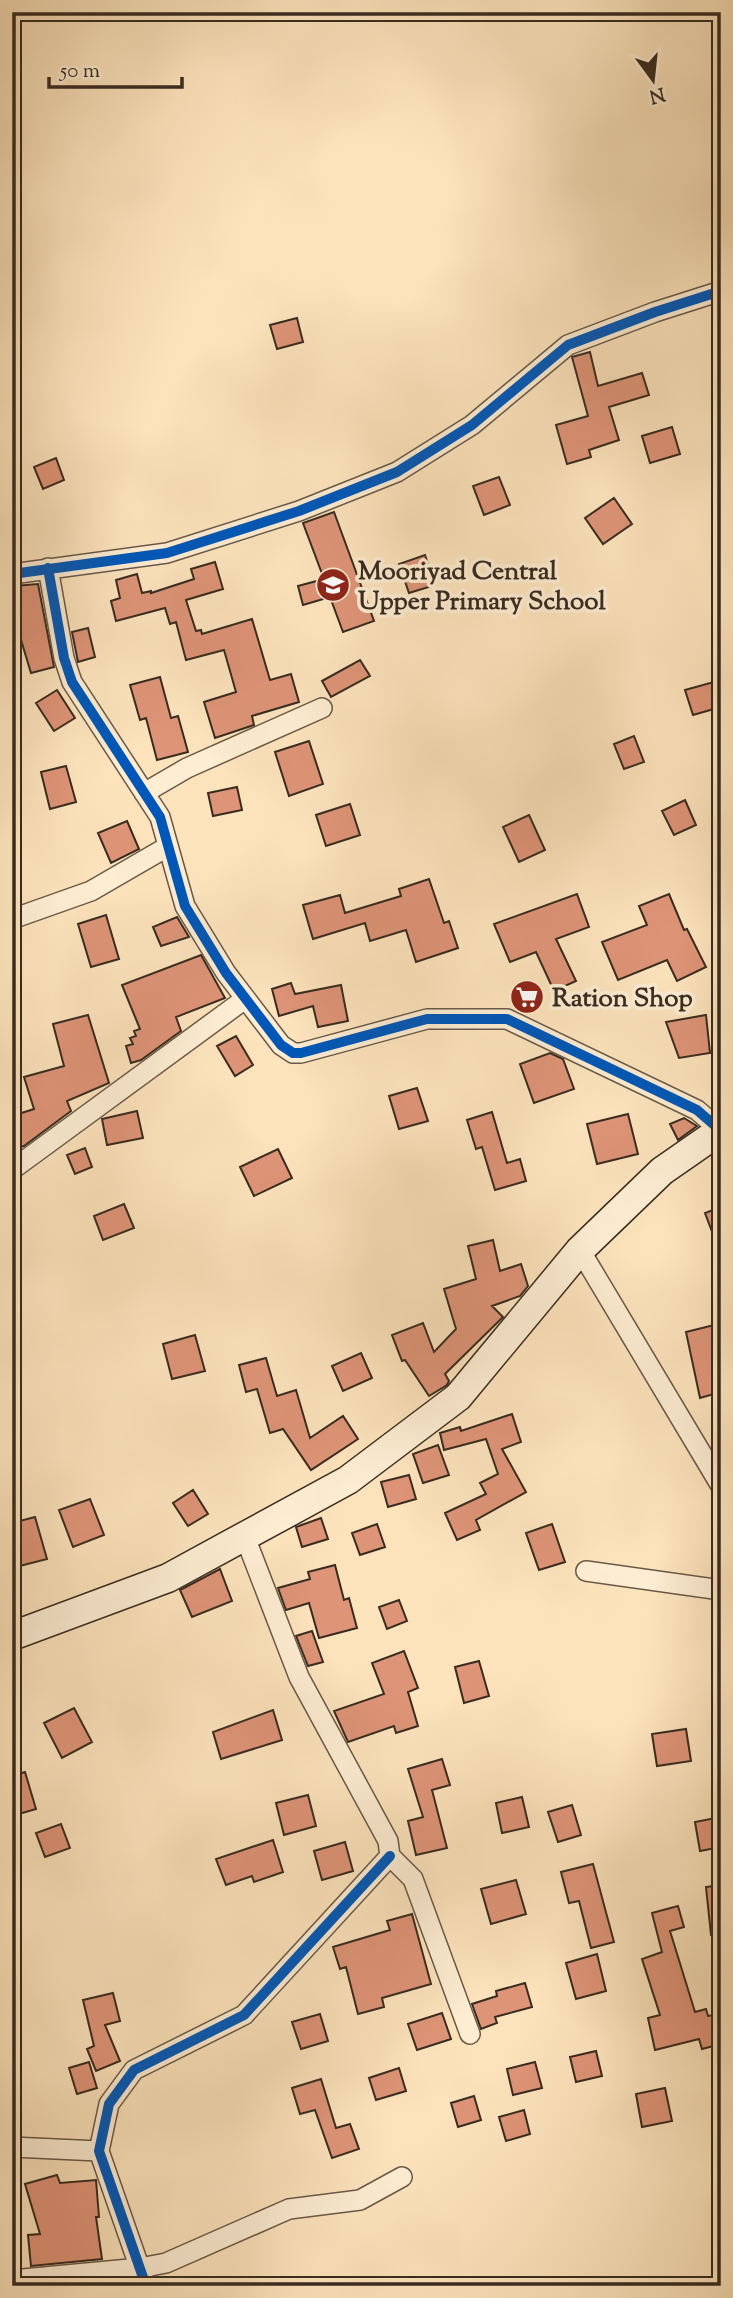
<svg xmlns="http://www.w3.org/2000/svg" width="733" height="2298" font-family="'Sorts Mill Goudy',serif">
<rect width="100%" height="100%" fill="#fce3bc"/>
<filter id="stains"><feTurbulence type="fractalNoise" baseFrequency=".00286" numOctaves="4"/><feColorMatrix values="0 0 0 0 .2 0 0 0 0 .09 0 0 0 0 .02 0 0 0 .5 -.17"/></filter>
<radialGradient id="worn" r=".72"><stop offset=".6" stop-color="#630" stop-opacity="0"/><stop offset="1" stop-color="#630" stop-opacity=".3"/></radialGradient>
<path fill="#de9477" stroke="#382b20" stroke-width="2" d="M297 318 303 342 277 349 270 325Z
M590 352 598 386 642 373 649 395 609 407 619 440 589 450 591 457 567 464 556 425 588 416 572 357Z
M672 427 680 454 650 463 642 436Z
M56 458 64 480 43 489 34 467Z
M499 477 510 505 484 515 473 486Z
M614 498 632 524 603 544 585 518Z
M334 512 374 621 343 632 330 597 303 605 298 586 324 579 303 523Z
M425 555 435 585 409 593 399 564Z
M215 562 223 589 186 600 196 631 201 630 202 634 252 619 270 680 291 674 299 702 252 716 254 725 215 738 204 702 236 692 224 650 186 660 176 622 170 624 165 608 116 621 111 601 120 598 116 580 137 574 142 593 151 591V593L194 579 191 569Z
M38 584 54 667 31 673 15 620 14 586Z
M88 628 95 657 78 662 72 632Z
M360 660 370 676 331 697 322 681Z
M160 677 171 718 178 716 188 752 157 760 146 718 140 720 130 685Z
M721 680V707L693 715 685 690Z
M57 690 75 718 54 731 36 703Z
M634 736 644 762 624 769 614 744Z
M309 741 323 784 289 796 275 752Z
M66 766 76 802 50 809 41 772Z
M237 787 242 810 213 816 208 793Z
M685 800 696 825 674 835 662 811Z
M350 804 360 835 326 846 316 815Z
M529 815 545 850 519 862 503 827Z
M127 821 139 849 111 863 98 833Z
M429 879 444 923 449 921 458 948 416 962 406 930 370 941 365 923 313 939 303 905 340 895 345 913 401 896 399 889Z
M577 894 589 927 556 939 576 981 554 991 536 952 510 962 494 924Z
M669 894 684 930 687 929 706 967 677 981 667 960 618 980 602 942 647 925 639 906Z
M106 915 119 959 91 967 78 924Z
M177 917 189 937 161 946 153 927Z
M201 955 225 998 176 1017 181 1031 141 1060 131 1063 126 1046 133 1044 130 1038 136 1036 134 1031 140 1029 122 985Z
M521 982 542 991 534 1011 512 1002Z
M291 983 295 994 341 985 348 1021 318 1027 313 1006 279 1016 272 989Z
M88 1015 109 1083 67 1101 71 1111 24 1146 12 1149V1116L34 1109 24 1077 64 1066 53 1024Z
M706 1015 710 1053 679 1058 666 1022Z
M236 1036 253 1065 235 1076 217 1046Z
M550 1053 563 1059 574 1089 534 1103 520 1064Z
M417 1088 428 1121 399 1129 389 1096Z
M137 1111 143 1138 107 1145 102 1119Z
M492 1112 507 1163 520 1159 526 1181 495 1190 482 1147 476 1149 467 1120Z
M628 1114 638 1154 597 1164 587 1124Z
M684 1118 697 1126 678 1140 670 1124Z
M85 1148 92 1167 75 1174 67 1155Z
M278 1149 292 1178 254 1196 240 1167Z
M124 1204 134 1228 103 1240 94 1216Z
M721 1207V1250H719L705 1213Z
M493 1240 500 1271 521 1264 528 1286 520 1296 492 1306 503 1317 445 1374 449 1381 447 1385 429 1396 405 1360 402 1361 392 1335 423 1323 434 1352 456 1329 444 1289 476 1279 468 1246Z
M718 1324 721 1392 700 1398 686 1332Z
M195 1335 205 1371 172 1379 163 1344Z
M361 1353 372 1378 343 1391 332 1366Z
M266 1358 277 1396 296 1390 310 1438 343 1416 358 1439 311 1470 283 1429 270 1433 257 1389 246 1392 239 1365Z
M512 1414 521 1442 502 1449 526 1492 476 1520 480 1530 457 1540 445 1513 486 1494 480 1483 498 1474 486 1439 444 1450 440 1433 460 1427 461 1431Z
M438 1445 449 1475 423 1483 413 1454Z
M409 1475 416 1499 388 1507 381 1482Z
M193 1490 208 1514 188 1526 173 1503Z
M90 1499 104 1535 73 1547 59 1510Z
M35 1517 47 1559 12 1568V1523Z
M321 1518 328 1539 302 1547 296 1527Z
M377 1524 385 1547 360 1555 352 1533Z
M552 1524 565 1562 539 1570 526 1533Z
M335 1565 344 1600 349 1598 357 1628 319 1638 309 1603 286 1610 278 1588 310 1579 308 1572Z
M220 1569 232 1601 192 1617 180 1590Z
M399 1600 407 1621 387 1629 379 1607Z
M312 1631 323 1662 308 1666 296 1636Z
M404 1651 418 1688 408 1692 418 1726 396 1733 394 1726 348 1742 334 1711 384 1694 372 1663Z
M479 1661 489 1696 464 1703 455 1667Z
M74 1708 92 1742 62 1758 44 1723Z
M273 1710 282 1740 221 1759 213 1732Z
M686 1729 691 1761 657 1766 652 1734Z
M442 1759 450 1785 432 1790 447 1848 416 1855 408 1821 423 1817 408 1769Z
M25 1772 36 1809 12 1816V1776Z
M308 1795 316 1826 284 1835 276 1803Z
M522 1797 529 1827 502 1833 496 1803Z
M572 1805 581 1835 558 1842 548 1812Z
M721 1817V1847L700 1851 695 1822Z
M61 1824 70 1848 45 1857 36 1833Z
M273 1840 283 1872 254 1882 252 1876 226 1885 216 1859Z
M345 1842 353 1871 322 1880 314 1851Z
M593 1864 614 1942 591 1948 579 1901 569 1903 561 1872Z
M516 1880 526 1914 491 1924 481 1889Z
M721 1885V1934L711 1935 706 1887Z
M678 1906 684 1927 670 1931 695 2012 706 2009 708 2016 721 2014V2044L702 2049 699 2039 655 2050 648 2018 660 2015 642 1959 662 1952 652 1913Z
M412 1914 431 1984 382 1998 384 2007 358 2014 346 1967 340 1969 333 1947 390 1930 387 1921Z
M597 1954 606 1991 576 1999 566 1963Z
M525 1983 532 2007 495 2017 497 2023 481 2029 472 2004 497 1996 496 1991Z
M113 1993 120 2021 105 2025 120 2061 96 2071 87 2049 94 2046 83 2000Z
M442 2013 451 2039 417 2050 408 2024Z
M320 2014 328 2041 301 2049 292 2022Z
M596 2051 602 2076 576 2082 570 2057Z
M89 2062 97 2088 77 2094 69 2068Z
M535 2062 542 2088 513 2095 507 2069Z
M399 2068 406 2091 376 2100 369 2078Z
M321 2079 336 2128 350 2124 359 2149 332 2158 315 2110 300 2114 292 2088Z
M665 2088 672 2121 642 2127 636 2094Z
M474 2096 481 2120 458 2127 451 2103Z
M524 2110 530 2134 506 2141 499 2117Z
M57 2175 60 2183 96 2180 99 2217H96L102 2259 31 2266 28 2235 40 2234 25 2184Z"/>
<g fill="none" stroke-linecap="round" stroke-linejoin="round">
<g stroke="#695947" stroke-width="22">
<path id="street" d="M48 568 64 658 72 682 160 817 185 906 226 973 281 1045 293 1053H301L427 1019H507L697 1110 720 1130
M12 574 167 553 299 511 397 472 472 425 568 345 655 312 721 291
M144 793 187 768 322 708
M12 919 91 891 167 847
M13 1169 245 999
M580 1250 721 1486
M245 1537 299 1677 388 1841 390 1856 413 1879 470 2034
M586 1571 721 1590
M12 2147 99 2151
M12 2280 140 2268 166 2263 289 2209 360 2200 402 2177
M146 2286 99 2151 109 2104 134 2070 244 2015 390 1856"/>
</g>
<g stroke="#382b20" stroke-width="31">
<path id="secondary" d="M12 1636 168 1578 348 1480 458 1397 580 1250 662 1171 721 1130"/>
</g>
<use href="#street" stroke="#fdedd3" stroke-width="19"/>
<use href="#secondary" stroke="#fdedd3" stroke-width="28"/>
<g stroke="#fdedd3" stroke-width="15">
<path id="cycleway" d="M48 568 64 658 72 682 160 817 185 906 226 973 281 1045 293 1053H301L427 1019H507L697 1110 720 1130
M12 574 167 553 299 511 397 472 472 425 568 345 655 312 721 291
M146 2286 99 2151 109 2104 134 2070 244 2015 390 1856"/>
</g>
<use href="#cycleway" stroke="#0057b8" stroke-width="10"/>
</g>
<defs>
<g id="school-disc" transform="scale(1.75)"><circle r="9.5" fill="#8f2418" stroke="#fdedd3"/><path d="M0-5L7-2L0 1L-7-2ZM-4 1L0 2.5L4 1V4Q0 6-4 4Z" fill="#fff"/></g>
<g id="supermarket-disc" transform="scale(1.75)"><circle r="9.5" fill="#8f2418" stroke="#fdedd3"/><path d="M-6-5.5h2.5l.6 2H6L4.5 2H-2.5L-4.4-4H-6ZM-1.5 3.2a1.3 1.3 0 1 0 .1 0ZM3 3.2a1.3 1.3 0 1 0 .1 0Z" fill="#fff"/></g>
</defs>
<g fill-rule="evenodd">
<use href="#school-disc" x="333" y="585"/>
<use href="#supermarket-disc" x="527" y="997"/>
</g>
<g text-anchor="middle" stroke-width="7" stroke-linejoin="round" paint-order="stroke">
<g font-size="26" font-weight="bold" fill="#382b20" stroke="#fdedd3" text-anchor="start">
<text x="358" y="579">Mooriyad Central<tspan x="358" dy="30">Upper Primary School</tspan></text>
<text x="552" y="1006">Ration Shop</text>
</g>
</g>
<rect width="733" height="2298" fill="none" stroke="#fce3bc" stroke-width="42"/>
<rect x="14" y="14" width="705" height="2270" fill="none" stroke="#382b20" stroke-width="3.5"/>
<rect x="21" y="21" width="691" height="2256" fill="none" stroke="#382b20" stroke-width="2"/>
<g transform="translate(653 80) rotate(165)" stroke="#fdedd3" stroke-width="5" paint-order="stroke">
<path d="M0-5L12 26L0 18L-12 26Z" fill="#382b20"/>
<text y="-10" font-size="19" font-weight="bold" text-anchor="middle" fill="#382b20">N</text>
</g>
<path d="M49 77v10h133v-10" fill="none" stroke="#382b20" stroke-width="3.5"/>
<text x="60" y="77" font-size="21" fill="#382b20" stroke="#fdedd3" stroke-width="5" paint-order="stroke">50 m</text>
<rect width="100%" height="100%" filter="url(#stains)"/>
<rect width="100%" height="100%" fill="url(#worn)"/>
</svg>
